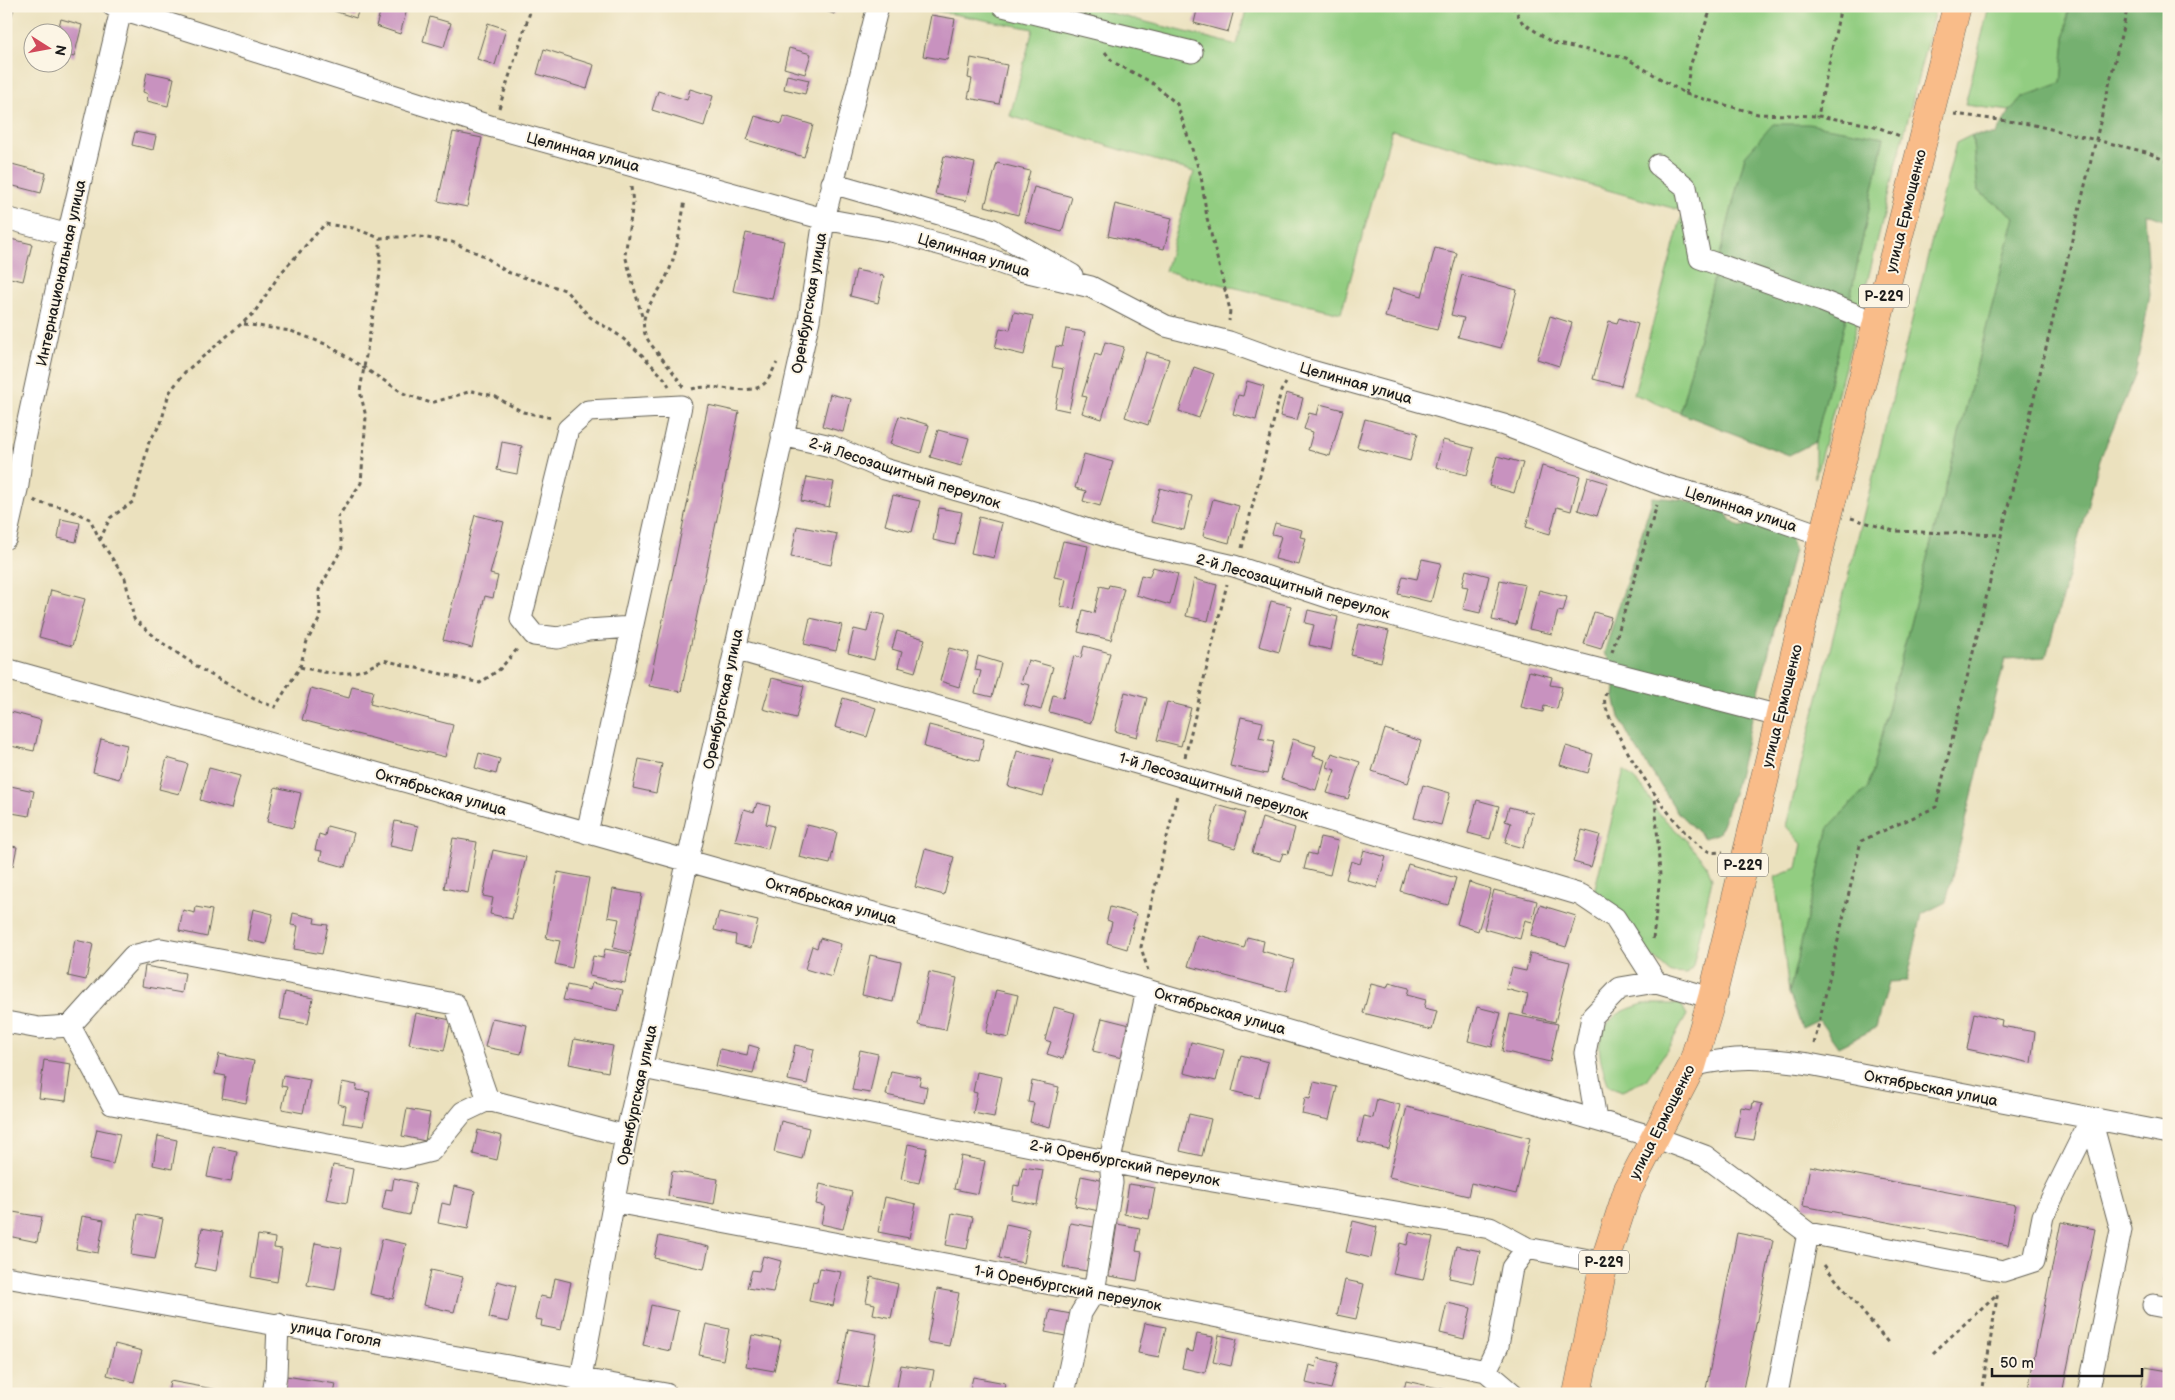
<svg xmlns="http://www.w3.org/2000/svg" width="2175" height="1400" font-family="'Balsamiq Sans',sans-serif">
<rect width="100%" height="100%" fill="#fcf5e5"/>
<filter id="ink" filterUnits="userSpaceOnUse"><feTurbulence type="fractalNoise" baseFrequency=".02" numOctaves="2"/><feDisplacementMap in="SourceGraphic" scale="10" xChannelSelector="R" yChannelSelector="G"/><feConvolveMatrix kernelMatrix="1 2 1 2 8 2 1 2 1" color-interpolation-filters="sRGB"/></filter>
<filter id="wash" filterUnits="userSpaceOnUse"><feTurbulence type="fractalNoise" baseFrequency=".0096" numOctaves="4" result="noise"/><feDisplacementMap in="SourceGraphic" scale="20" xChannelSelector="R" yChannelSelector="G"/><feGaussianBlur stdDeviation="1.12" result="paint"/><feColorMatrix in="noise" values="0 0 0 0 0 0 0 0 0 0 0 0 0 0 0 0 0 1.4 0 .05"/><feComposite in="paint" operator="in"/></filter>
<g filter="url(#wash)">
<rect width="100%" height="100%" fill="#ebe1be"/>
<path fill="#92cd81" stroke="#57744e" d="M1083 6 1237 45 1247 6H1936L1859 315 1815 478V442L1845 322 1884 137 1745 156 1680 413 1634 394 1683 211 1392 130 1341 313 1165 271 1194 172 1010 116 1033 29 916 7Z
M1989 6H2068L2061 83 2022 97 2010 111 1965 105Z
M1972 135 1978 191 2015 217 1868 787 1829 827 1789 993 1775 877 1797 868 1802 844 1786 826 1956 143Z
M1624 770 1643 788 1659 814 1684 838 1707 866 1712 879 1693 966 1687 974 1671 973 1646 951 1594 892Z
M1643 1004H1681L1687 1015 1667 1050 1646 1080 1622 1091 1609 1086C1600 1062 1591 1036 1614 1017 1621 1011 1634 1007 1643 1004Z"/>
<path fill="#75b06f" stroke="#486646" d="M2068 6H2169V222L2145 213 2150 295 2135 375 2100 459 2046 657 2005 659 1946 902 1922 914 1907 981 1888 982 1876 1028 1838 1047 1819 1020 1802 1028 1789 993 1829 827 1868 787 2015 217 1978 191 1972 135H1995L2010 111 2021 98 2061 83Z
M1773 124H1808L1884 137 1845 322 1815 442 1789 455 1680 413 1745 156Z
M1653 497 1684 500 1726 513 1731 521 1740 527 1756 523 1789 533 1794 550 1735 788 1719 833 1704 838 1678 813 1631 740 1619 717 1614 697 1617 670 1604 653Z"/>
<g id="blocks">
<path fill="#c892bf" d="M6 6 14 8 7 33H6Z
M336 6H360L356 18 334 11Z
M382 6H408L400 34 376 26Z
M811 6H837L834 14Z
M1198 6H1235L1228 32 1194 23Z
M931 15 955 19 947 60 923 56Z
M430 17 451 23 444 47 423 41Z
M61 19 82 25 74 57 62 54V32H57Z
M488 23 506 29 495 65 477 59Z
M789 48 811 54 805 74 784 68Z
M544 49 594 65 587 89 537 74Z
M971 58 1007 65 999 104 968 98 972 79 968 78Z
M147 72 174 78 168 106 147 101 148 94 143 92Z
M787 75 809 80 805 94 784 89Z
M690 89 713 96 704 126 652 110 658 91 687 100Z
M755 116 782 124 784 116 813 125 804 157 747 140Z
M135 132 156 136 153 150 132 145Z
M453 132 482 138 467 207 438 201Z
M944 156 975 163 966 201 935 194Z
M8 163 46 173 41 193 6 184Z
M997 163 1030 171 1018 215 985 206Z
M1034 187 1072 197 1062 232 1025 222Z
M1115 204 1172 218 1164 249 1108 236Z
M746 233 784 241 772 299 733 291Z
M6 238 32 244 23 281 6 277Z
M1435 248 1457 253 1437 330 1385 317 1393 288 1422 296Z
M856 270 884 276 878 303 850 296Z
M1462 275 1517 290 1501 348 1458 337 1464 318 1451 315Z
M1014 312 1033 316 1024 355 995 348 1000 328 1010 330Z
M1550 316 1572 323 1559 366 1537 359Z
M1619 318 1638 324 1621 386 1593 379 1609 321 1617 323Z
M1066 329 1085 332 1069 411 1055 408 1063 369 1052 367 1056 346 1062 347Z
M1105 342 1124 347 1102 419 1082 413 1087 397 1082 396 1095 354 1101 356Z
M1146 352 1169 359 1148 425 1125 417Z
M1194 367 1214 374 1199 418 1179 411Z
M1247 381 1264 386 1256 420 1233 414 1238 395 1243 396Z
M1286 393 1303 398 1297 420 1280 416Z
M830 394 851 399 843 432 822 426Z
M1320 404 1343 410 1330 456 1308 450 1313 432 1304 429 1309 413 1317 415Z
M708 405 739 412 681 692 649 686Z
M899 416 929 425 921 453 890 444Z
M1365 419 1418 433 1410 461 1357 447Z
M938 430 969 438 961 466 930 457Z
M1443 440 1474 448 1467 475 1436 467Z
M502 442 522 446 517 474 497 470Z
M1084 454 1113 462 1100 506 1083 501 1086 491 1075 488Z
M1497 456 1523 463 1514 493 1489 486Z
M1542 466 1580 476 1571 511 1557 507 1550 534 1526 527Z
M807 477 834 482 829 507 801 501Z
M1588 477 1608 483 1597 516 1578 510Z
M1160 488 1192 496 1184 530 1151 522Z
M893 495 920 501 912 532 885 525Z
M1213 499 1239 506 1229 543 1203 536Z
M939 508 962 512 955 545 933 540Z
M475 515 504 522 490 574 498 576 493 598 485 596 472 648 443 640Z
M979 517 1002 523 994 558 971 553Z
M61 519 80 523 76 542 58 538Z
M1275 523 1302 530 1300 537 1306 538 1299 565 1275 559 1281 536 1272 534Z
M797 526 837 534 831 565 791 557Z
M1063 541 1088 546 1074 609 1060 606 1066 579 1054 577Z
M1422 559 1441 563 1431 602 1398 594 1403 576 1417 579Z
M1153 567 1178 574 1170 605 1136 595 1141 575 1149 577Z
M1466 570 1489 576 1480 613 1463 609 1468 587 1462 586Z
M1194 579 1217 585 1208 621 1186 616Z
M1500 580 1525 585 1516 625 1492 620Z
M1109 585 1124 588 1111 640 1078 632 1083 610 1094 613 1100 586 1108 588Z
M51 590 85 599 72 646 39 637Z
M1539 590 1567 597 1563 612 1558 611 1552 634 1529 629Z
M1271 601 1291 606 1279 652 1259 646Z
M1308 610 1338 617 1331 650 1309 645 1314 625 1305 623Z
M872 612 885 615 874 660 848 653 854 629 867 632Z
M1594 612 1611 617 1601 649 1584 644Z
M810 618 842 625 836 651 804 644Z
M1359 624 1389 631 1381 662 1351 655Z
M897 631 925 639 915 672 898 667 902 652 892 649Z
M1084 646 1110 653 1091 723 1049 712 1053 695 1063 698 1074 656 1081 658Z
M949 648 969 653 959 687 940 681Z
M978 656 1001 663 992 697 975 693 981 671 975 670Z
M1028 660 1053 667 1041 710 1024 705 1030 685 1021 683Z
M1529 671 1552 677 1550 685 1562 687 1557 709 1544 706 1543 712 1521 707Z
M772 678 804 686 796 718 763 709Z
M352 686 373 691 370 704 453 725 445 757 302 720 311 688 349 698Z
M1125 692 1147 698 1137 737 1115 731Z
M843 698 876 708 867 737 835 727Z
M1167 702 1191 708 1181 746 1157 740Z
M11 712 41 720 34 751 6 745V731Z
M1241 717 1263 722 1259 738 1274 741 1267 774 1230 766Z
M929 725 984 739 979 761 924 747Z
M1385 729 1421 741 1408 783 1372 771Z
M101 739 127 745 119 779 93 772Z
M1293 739 1316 746 1313 756 1325 760 1316 790 1281 779Z
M1566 746 1593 754 1588 773 1560 765Z
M1017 751 1053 760 1043 796 1008 786Z
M479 753 500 759 496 774 475 768Z
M1332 753 1360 762 1348 799 1327 793 1335 770 1327 767Z
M167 758 188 764 179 794 159 789Z
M639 759 662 764 656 793 633 788Z
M209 768 240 776 231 809 200 800Z
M6 785 34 791 29 816 6 812Z
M1423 785 1450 793 1441 825 1414 818Z
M275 787 301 793 293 828 267 822Z
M1477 800 1499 806 1490 839 1468 833Z
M757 803 770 806 766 824 774 826 768 849 735 841 744 809 754 812Z
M1217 805 1245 813 1235 848 1208 840Z
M1509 807 1533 813 1523 848 1505 843 1511 823 1505 821Z
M1262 818 1295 828 1288 854 1283 853 1280 861 1252 853Z
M395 821 418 826 413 851 390 846Z
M807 825 837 832 830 864 799 857Z
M327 826 354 833 345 867 320 860 322 851 315 850 319 834 325 836Z
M1582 830 1600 835 1591 867 1573 862Z
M1320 837 1338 841 1330 875 1304 869 1308 853 1316 855Z
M453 838 477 842 468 893 444 888Z
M6 845 17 847 13 866 10 865 7 882Z
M925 849 954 857 944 895 915 887Z
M493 850 526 857 512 919 490 914 493 898 483 896Z
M1364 850 1386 857 1377 888 1346 879 1351 861 1360 864Z
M1408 864 1456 878 1448 905 1400 891Z
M558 872 589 878 572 968 555 964 560 941 546 938Z
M1469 882 1491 889 1478 931 1457 924Z
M613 889 642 894 631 952 613 948 619 919 608 917Z
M1494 890 1537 901 1532 922 1525 920 1520 939 1484 929Z
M1540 905 1576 916 1566 947 1531 936Z
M196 907 212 910 207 937 179 931 183 910 195 913Z
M1110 907 1136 914 1127 949 1107 943 1112 922 1107 920Z
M253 909 273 914 266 944 247 940Z
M719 912 758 921 751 948 735 944 736 935 714 930Z
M293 913 315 918 314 923 328 925 322 954 294 949 298 926 291 925Z
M1197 935 1244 948 1247 937 1264 941 1262 951 1294 960 1286 992 1188 966Z
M820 938 841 944 832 977 805 969 812 946 817 948Z
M75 940 93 944 86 980 68 976Z
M605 949 631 954 625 983 589 976 593 956 603 958Z
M1530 953 1570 962 1555 1022 1523 1014 1528 995 1506 989 1512 968 1526 971Z
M870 955 901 962 893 1002 862 995Z
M145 966 185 973 182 993 142 986Z
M929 972 957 978 946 1030 918 1025Z
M592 983 623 990 618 1011 563 1000 567 985 590 990Z
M1389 983 1409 988 1407 995 1426 1000 1424 1008 1437 1011 1432 1030 1363 1013 1371 984 1387 988Z
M996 990 1018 995 1009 1038 986 1033Z
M285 992 313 998 308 1024 280 1019Z
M1054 1007 1075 1013 1063 1059 1047 1054 1051 1042 1045 1040Z
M1477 1007 1501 1013 1492 1047 1468 1041Z
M416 1013 451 1020 444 1051 409 1044Z
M1974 1013 2002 1020 2001 1026 2035 1032 2031 1063 1967 1049Z
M1510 1014 1558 1024 1550 1062 1502 1051Z
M492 1018 527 1025 521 1054 485 1047Z
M1102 1018 1134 1026 1126 1059 1093 1051Z
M574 1039 613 1046 608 1072 569 1064Z
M1191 1042 1224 1050 1216 1081 1184 1073Z
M749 1045 759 1048 753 1074 716 1066 720 1049 747 1055Z
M795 1045 814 1049 807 1084 788 1080Z
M860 1050 878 1054 870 1093 852 1090Z
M219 1054 254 1061 246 1103 222 1098 226 1076 215 1074Z
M1241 1055 1268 1062 1259 1098 1232 1091Z
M44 1060 71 1064 66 1101 39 1098Z
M891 1071 921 1077 919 1085 927 1087 924 1103 886 1095Z
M977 1072 1002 1077 994 1117 973 1113 977 1093 973 1092Z
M283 1075 310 1080 303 1113 282 1109 287 1087 281 1086Z
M1032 1081 1059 1087 1050 1127 1030 1122 1034 1103 1028 1102Z
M342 1082 357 1085 356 1090 370 1092 363 1126 343 1123 346 1106 338 1104Z
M1314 1082 1337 1087 1329 1120 1302 1114 1305 1098 1310 1099Z
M1377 1099 1400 1105 1389 1149 1358 1142 1364 1116 1373 1118Z
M1753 1102 1762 1104 1754 1140 1735 1137 1741 1107 1752 1109Z
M1407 1107 1530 1138 1516 1194 1471 1183 1468 1196 1389 1177Z
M407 1109 430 1113 425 1141 402 1136Z
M1189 1114 1211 1119 1202 1156 1180 1151Z
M781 1121 809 1128 802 1159 774 1152Z
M97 1129 120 1134 113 1164 90 1159Z
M478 1130 502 1136 497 1160 473 1154Z
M158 1136 177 1140 172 1169 153 1165Z
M908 1144 927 1148 919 1183 901 1179Z
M213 1146 237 1151 231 1182 207 1177Z
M961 1156 985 1161 978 1194 954 1189Z
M333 1165 353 1169 347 1203 326 1199Z
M1810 1166 2016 1205 2008 1245 1803 1206Z
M1023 1167 1043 1170 1037 1205 1012 1200 1014 1185 1019 1186Z
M672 1171 718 1179 714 1204 668 1196Z
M1081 1176 1105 1181 1099 1211 1075 1206Z
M394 1178 416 1183 409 1215 382 1209 386 1189 392 1190Z
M820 1184 852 1192 843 1229 821 1224 825 1206 816 1204Z
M1129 1184 1155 1188 1149 1219 1124 1214Z
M454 1186 475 1191 468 1229 438 1223 442 1203 450 1205Z
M885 1197 916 1204 909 1238 878 1232Z
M13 1212 42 1217 37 1242 8 1236Z
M952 1213 973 1217 967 1249 946 1245Z
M138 1214 163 1219 155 1259 131 1255Z
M82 1216 104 1220 98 1253 76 1249Z
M1353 1221 1377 1227 1371 1258 1346 1252Z
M2061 1222 2095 1229 2062 1394H2027Z
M1070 1223 1094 1227 1087 1271 1063 1267Z
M1006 1224 1029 1229 1023 1263 999 1258Z
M1117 1224 1140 1228 1136 1251 1142 1252 1137 1281 1109 1276Z
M202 1228 223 1232 216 1271 195 1267Z
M1410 1232 1433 1237 1423 1280 1393 1274 1400 1243 1407 1245Z
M1737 1233 1773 1240 1768 1265 1742 1394H1705Z
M258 1235 275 1238 274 1248 282 1249 277 1282 251 1277Z
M659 1236 709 1247 704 1269 654 1258Z
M382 1239 406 1244 393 1299 370 1294Z
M315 1243 342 1248 335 1290 307 1285Z
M1456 1246 1480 1251 1473 1283 1449 1278Z
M2168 1251H2169V1279L2163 1278Z
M763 1256 781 1261 773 1292 747 1288 752 1270 759 1271Z
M820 1268 841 1272 833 1306 809 1301 813 1281 817 1282Z
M431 1270 463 1277 454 1312 423 1305Z
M871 1277 898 1284 891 1318 873 1314 875 1304 866 1302Z
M555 1278 571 1282 561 1330 541 1326 542 1320 535 1319 540 1296 551 1298Z
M1345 1280 1364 1284 1356 1319 1337 1315Z
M497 1281 516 1286 508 1322 489 1318Z
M937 1289 959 1293 949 1346 927 1342Z
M1447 1303 1471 1308 1464 1339 1440 1333Z
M651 1305 678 1311 670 1351 643 1345Z
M1050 1310 1076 1315 1071 1337 1045 1332Z
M1145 1323 1166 1327 1159 1357 1138 1353Z
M706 1324 729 1329 723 1360 699 1355Z
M848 1329 877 1334 867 1388 838 1383Z
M1197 1334 1213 1337 1205 1373 1182 1368 1186 1350 1193 1352Z
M752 1335 781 1340 774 1371 746 1366Z
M1219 1335 1237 1339 1231 1366 1213 1362Z
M115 1344 142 1351 134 1382 107 1375Z
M1318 1358 1338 1363 1331 1389 1306 1383 1310 1365 1316 1367Z
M901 1365 934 1370 930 1394H896Z
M2145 1367 2169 1371V1394H2140Z
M286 1376 336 1384 334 1394H284Z
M973 1377 1005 1383 1003 1394H969Z
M170 1381 224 1391V1394H168Z
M1406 1381 1461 1393V1394H1403Z"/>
</g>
</g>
<g filter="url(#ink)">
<use href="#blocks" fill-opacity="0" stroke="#646155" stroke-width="1"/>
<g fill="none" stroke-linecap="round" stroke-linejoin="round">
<g stroke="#646155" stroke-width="23">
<path id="minor" d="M113 6 493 127 824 219 895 232 972 253 1020 270 1091 287 1166 326 1229 342 1301 368 1504 425 1660 484 1738 506 1823 536
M1003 6 1192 52
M1658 165 1686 187 1700 258 1822 301 1877 323
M832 183 991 229 1072 275
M6 218 68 235
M782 435 831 446 884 469 1037 513 1112 538 1234 566 1337 600 1439 628 1779 716
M6 538 18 485 23 444 68 235 121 10
M734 649 1147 766 1581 895 1615 918 1656 982
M6 669 1147 990 1654 1137 1705 1156 1808 1233
M587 833 681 406 588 411 568 429 521 619 534 635 558 638 588 630 632 627
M6 1022 39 1028 70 1026 112 1104 403 1158 431 1151 463 1112 488 1100 626 1136
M70 1026 133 956 161 949 455 1004 488 1100
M1692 1066C1738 1055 1763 1058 1809 1064L2169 1133
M643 1068 1160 1172 1490 1228 1527 1248 1604 1263
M1596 1120 1585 1053 1592 1017 1620 988 1656 982 1712 998
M615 1202 1094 1292 1486 1371 1513 1394
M6 1277 666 1394
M2153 1305 2169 1308
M1486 1371 1498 1346 1512 1268 1527 1248
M273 1394 276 1375 278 1324
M578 1394 626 1136 809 320 824 219 878 6
M1064 1394 1081 1313 1094 1292 1112 1183 1110 1160 1147 990
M1777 1394 1808 1233 2003 1271 2034 1261 2043 1216 2091 1119
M2088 1394 2121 1230 2091 1119"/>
</g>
<g stroke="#646155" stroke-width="29">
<path id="highway" d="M1577 1394 1604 1263 1628 1189 1692 1066 1712 998 1823 536 1957 6"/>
</g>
<path stroke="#646155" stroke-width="3" stroke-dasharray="4 4" stroke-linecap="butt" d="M1513 6 1522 22 1553 43 1626 58 1686 94 1758 114 1818 116
M1841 6 1818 116 1872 125 1900 136
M1105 52 1113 62 1151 82 1177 104 1201 176 1207 218 1230 310 1229 321
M1686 94 1690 66 1712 6
M499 108 532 6
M1954 114 2030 124 2146 152 2169 162
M631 187 633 203 625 255 643 320
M244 324 291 331 328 345 405 394 431 403 472 391 494 396 523 412 552 418
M683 387C676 373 647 343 645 334 639 314 653 301 662 285 677 260 680 228 685 200
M692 389C713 382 750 398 765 383 770 378 773 369 777 363
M34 500 39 503 62 507 90 519 100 540 125 578 134 619 161 642 204 671 256 700 275 707 300 667 307 641 320 618 319 590 342 548 338 517 361 483 366 417 360 391 380 273V238
M1851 518 1894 531 2001 535
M100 540 110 518 134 501 149 442 161 423 169 393 185 372 254 313 280 274 325 224 353 228 380 238 415 236 452 242 484 256 507 272 565 290 590 317 620 336 642 355 664 378 669 386
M1242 548 1281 391 1286 383
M1612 652 1657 505
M300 667C336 675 350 679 383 660L480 683 500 669 519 647
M1606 692C1605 696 1604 700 1605 704 1611 733 1683 846 1711 852 1714 853 1719 852 1723 852
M1185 757 1227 584
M1653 939 1660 876 1655 796
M1148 971 1141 947 1177 795
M1814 1044 1861 841 1936 807 2128 6
M1824 1265 1890 1345
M1933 1353 1997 1294
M1879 1394 1881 1391
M1982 1394 1998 1291"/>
<use href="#minor" stroke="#fff" stroke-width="21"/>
<use href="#highway" stroke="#f9bc89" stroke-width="28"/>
</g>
</g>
<g text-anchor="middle" stroke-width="4" stroke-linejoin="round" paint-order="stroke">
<g fill="#fcf5e5" stroke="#5f5d58" stroke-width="1">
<rect x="1859" y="284.5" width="50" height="23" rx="4"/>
<rect x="1718" y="853.5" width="50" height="23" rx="4"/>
<rect x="1579" y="1250.5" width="50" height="23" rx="4"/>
</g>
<g font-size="14" font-weight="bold" fill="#1c1c1c">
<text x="1884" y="301">Р-229</text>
<text x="1743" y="870">Р-229</text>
<text x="1604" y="1267">Р-229</text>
</g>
<g font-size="15" fill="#1c1c1c" stroke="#fcf5e5">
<text transform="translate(583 152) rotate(15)" y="5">Целинная улица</text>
<text transform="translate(1906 211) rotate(-76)" y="5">улица Ермощенко</text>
<text transform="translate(974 255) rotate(17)" y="5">Целинная улица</text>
<text transform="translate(61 273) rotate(-78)" y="5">Интернациональная улица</text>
<text transform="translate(809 303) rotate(-80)" y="5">Оренбургская улица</text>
<text transform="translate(1356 383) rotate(16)" y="5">Целинная улица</text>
<text transform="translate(905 473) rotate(18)" y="5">2-й Лесозащитный переулок</text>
<text transform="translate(1741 509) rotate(18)" y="5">Целинная улица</text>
<text transform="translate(1293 586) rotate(16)" y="5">2-й Лесозащитный переулок</text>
<text transform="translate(723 699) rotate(-78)" y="5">Оренбургская улица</text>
<text transform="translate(1782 706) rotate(-76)" y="5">улица Ермощенко</text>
<text transform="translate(1214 786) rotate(17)" y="5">1-й Лесозащитный переулок</text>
<text transform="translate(441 792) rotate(16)" y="5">Октябрьская улица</text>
<text transform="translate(831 901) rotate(16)" y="5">Октябрьская улица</text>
<text transform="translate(1220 1011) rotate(16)" y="5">Октябрьская улица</text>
<text transform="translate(1931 1088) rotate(11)" y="5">Октябрьская улица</text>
<text transform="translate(637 1095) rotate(-78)" y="5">Оренбургская улица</text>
<text transform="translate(1662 1122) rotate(-63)" y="5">улица Ермощенко</text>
<text transform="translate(1125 1163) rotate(11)" y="5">2-й Оренбургский переулок</text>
<text transform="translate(1068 1288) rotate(11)" y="5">1-й Оренбургский переулок</text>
<text transform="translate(336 1334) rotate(10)" y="5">улица Гоголя</text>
</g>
</g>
<rect width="2175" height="1400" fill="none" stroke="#fcf5e5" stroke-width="25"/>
<g transform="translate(48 48) rotate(101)"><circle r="24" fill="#fcf5e5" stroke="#a29e95"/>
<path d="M0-4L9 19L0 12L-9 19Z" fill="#d1495b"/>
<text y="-8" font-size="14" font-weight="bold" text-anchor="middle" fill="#1c1c1c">N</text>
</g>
<path d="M1992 1368v8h150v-8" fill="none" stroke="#1c1c1c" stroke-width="2.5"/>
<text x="2000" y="1368" font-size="15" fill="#1c1c1c" stroke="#fcf5e5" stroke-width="4" paint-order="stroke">50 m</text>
</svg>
